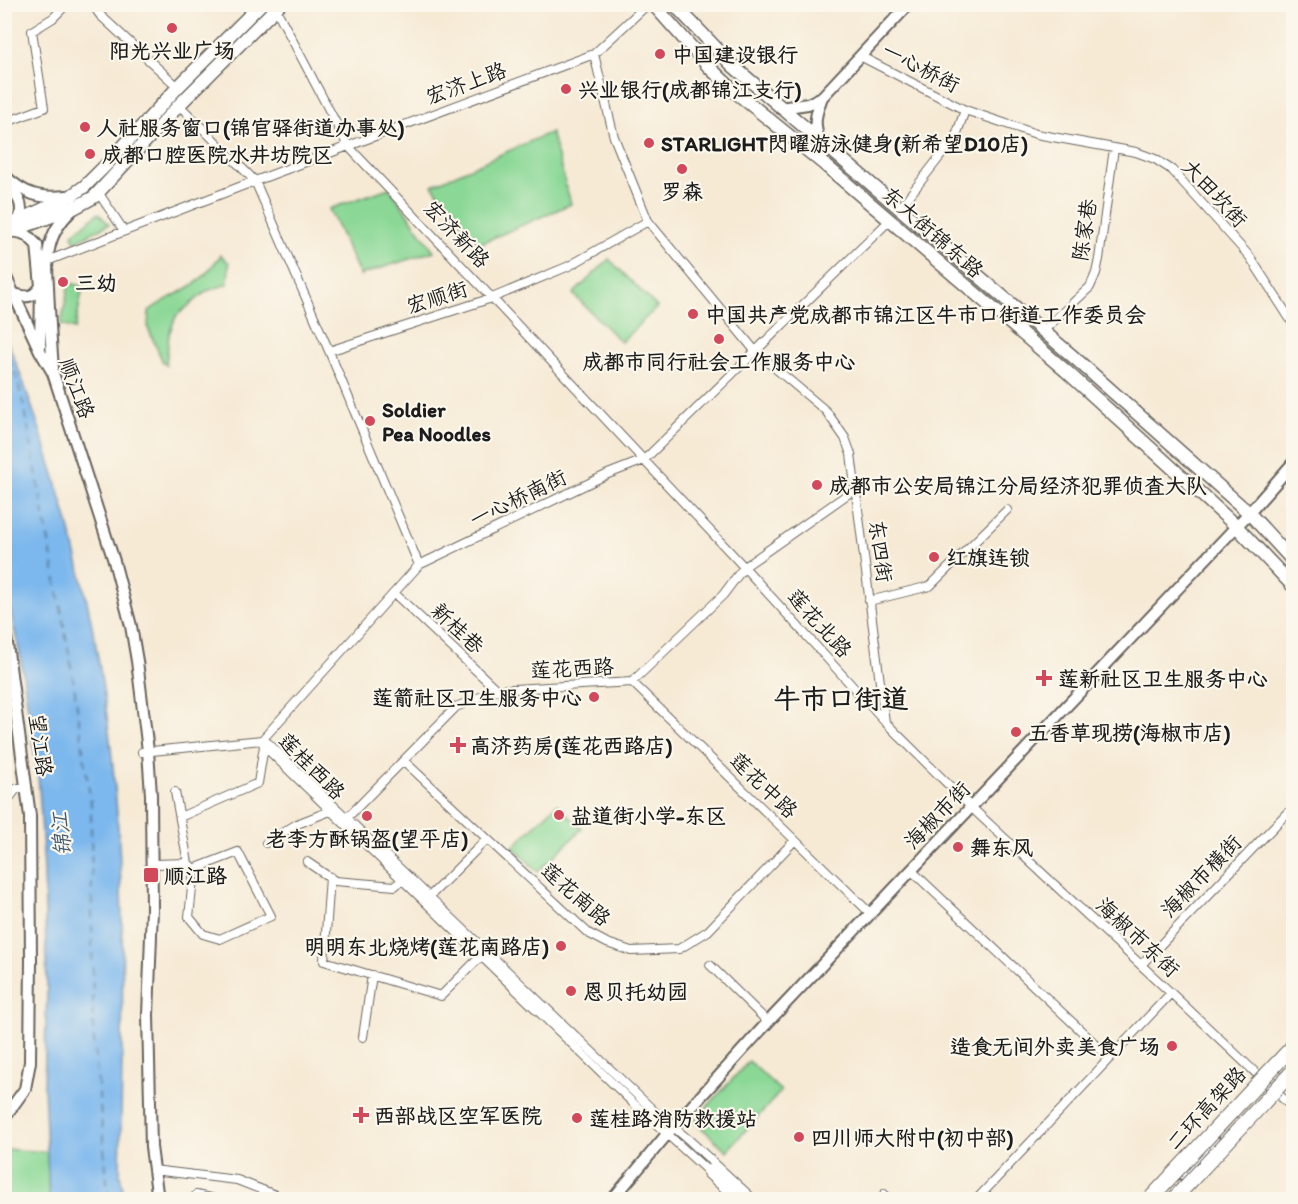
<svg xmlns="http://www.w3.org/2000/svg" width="1298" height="1204" viewBox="0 0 1298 1204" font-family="Itim,'LXGW WenKai TC',sans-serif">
  <rect width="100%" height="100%" fill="#fbf7ec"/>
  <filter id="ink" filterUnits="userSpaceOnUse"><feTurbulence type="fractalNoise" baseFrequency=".0167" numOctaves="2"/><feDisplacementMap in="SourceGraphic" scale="12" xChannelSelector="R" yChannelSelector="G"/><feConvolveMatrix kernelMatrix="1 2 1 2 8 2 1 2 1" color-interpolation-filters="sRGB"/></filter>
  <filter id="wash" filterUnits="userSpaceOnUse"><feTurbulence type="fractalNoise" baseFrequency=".008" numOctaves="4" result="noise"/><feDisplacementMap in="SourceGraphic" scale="24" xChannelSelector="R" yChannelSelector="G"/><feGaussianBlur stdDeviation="1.35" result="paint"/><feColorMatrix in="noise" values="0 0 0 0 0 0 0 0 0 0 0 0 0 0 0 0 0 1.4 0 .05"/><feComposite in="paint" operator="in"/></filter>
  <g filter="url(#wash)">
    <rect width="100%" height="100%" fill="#f6ead5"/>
    <path fill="#8bd896" stroke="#547a59" stroke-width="1.5" d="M 551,132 L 571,204 L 479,244 L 432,185 Z
      M 389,188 L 434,251 L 360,275 L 329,209 Z
      M 98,213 L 109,224 L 75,242 L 72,235 Z
      M 221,255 L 229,263 L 228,284 L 207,291 L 176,316 L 169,334 L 166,365 L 163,362 L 148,328 L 149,311 C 162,300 177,295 191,286 C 204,279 212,266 221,255 Z
      M 609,259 L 657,307 L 621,342 L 573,294 Z
      M 69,283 L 83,286 L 75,329 L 61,325 Z
      M 557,804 L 582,829 L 538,872 L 513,847 Z
      M 749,1061 L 781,1091 L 727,1151 L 694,1121 Z
      M 4,1149 L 47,1152 L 49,1199 L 5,1199 Z"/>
    <path fill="#7bb7ed" stroke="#4c6a84" stroke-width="1.5" d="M 5,334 C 52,453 87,575 105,702 C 128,857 123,1017 120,1174 L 125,1199 L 49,1199 L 44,1086 L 47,991 L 44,871 L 41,817 L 38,775 L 20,655 L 5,587 Z"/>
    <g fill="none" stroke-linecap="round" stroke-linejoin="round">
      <path stroke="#425a70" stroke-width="1.5" stroke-dasharray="8 6" stroke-linecap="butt" d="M 4,346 L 15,373 L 25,410 L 71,664 L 91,804 L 93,1031 L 109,1200"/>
    </g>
  </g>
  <g filter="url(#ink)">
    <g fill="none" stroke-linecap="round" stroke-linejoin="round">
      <g stroke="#68645d" stroke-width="10">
        <path id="street" d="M 92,4 L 100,15 L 178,87
          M 276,9 L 348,146 L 492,298 L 744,567 L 885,722 L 972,808 L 1171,993 L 1294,1109
          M 594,54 L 614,137 L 648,221 L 756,352 L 826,411 L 845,438 L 851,454 L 885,722
          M 860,56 L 965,110 L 998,121 L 1036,134 L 1136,152 L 1155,159 L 1172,170 L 1250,257 L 1292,322 L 1294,329
          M 179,105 L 255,181 L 329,351 L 419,565
          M 4,123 L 44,108 L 32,31 L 53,18 L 67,4
          M 98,192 L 124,231
          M 900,208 L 956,136 L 965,110
          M 47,261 L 255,181 L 594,54 L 648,4
          M 1043,331 L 1090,287 L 1096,273 L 1099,259 L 1114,148
          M 329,351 L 492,298 L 569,266 L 648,221
          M 394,593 L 497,690
          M 869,601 L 930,586 L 1007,510
          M 632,682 L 871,914
          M 262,740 L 268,743 L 654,1111 L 689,1140 L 754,1200
          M 262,740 L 264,746 L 632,1102 L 711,1174
          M 142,752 L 262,740 L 419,565 L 608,474 L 644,460 L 890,220
          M 404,761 L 588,933 L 607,943 L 631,951 L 679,949 L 708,931 L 795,840
          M 175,792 L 188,863
          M 4,805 L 17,788 L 27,788
          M 180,817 L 258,783 L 264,746
          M 345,820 L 456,707 L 497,690 L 632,682 L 723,595 L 744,567 L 855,489
          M 266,843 L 297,824 L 330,811
          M 307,862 L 335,881 L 395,886 L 402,880
          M 153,864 L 188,863 L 194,869 L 238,852 L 271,916 L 220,939 L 203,934 L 189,917 L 194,869
          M 912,871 L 1110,1058
          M 330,877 L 324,961 L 441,996 L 483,954
          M 427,899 L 487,839
          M 710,965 L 768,1022
          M 1141,965 L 1287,813
          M 363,1037 L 372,975
          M 153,1170 L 237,1180 L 288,1200
          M 884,1194 L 890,1200
          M 196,1195 L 219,1200
          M 720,1200 L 727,1191
          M 976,1200 L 1171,993"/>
      </g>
      <g stroke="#68645d" stroke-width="14">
        <path id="secondary" d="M 780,108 L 808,104 L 822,97 L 909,4
          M 819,140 C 813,122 816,114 822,97
          M 4,175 C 25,195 40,199 67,196
          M 5,184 C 17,195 25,203 19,220
          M 12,231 L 22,233 L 28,236 L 37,245 L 41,286 L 40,347
          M 4,273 L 40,351 L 53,373 L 114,561 L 131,626 L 137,661 L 148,751 L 151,795 L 152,909 L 148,1015 L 151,1147 L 158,1200
          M 14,294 C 26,298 34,298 41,286
          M 53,369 C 51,342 49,314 48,286 C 47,274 46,261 49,249 C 52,233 60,221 72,210
          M 4,622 L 30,816 L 31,961 L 30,1062 L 25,1089 L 4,1118
          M 1182,1174 L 1214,1140
          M 612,1200 L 673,1127 L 768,1022 L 1249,513 L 1294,462"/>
      </g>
      <g stroke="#68645d" stroke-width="15">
        <path id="primary" d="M 653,4 L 709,67 L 733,90 L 824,164 L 1066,371 L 1236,526 L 1294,587
          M 674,4 L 733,66 L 1077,360 L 1249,513 L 1294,562
          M 14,223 L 71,196 L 85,186 L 106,165 L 178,87 L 261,4
          M 4,234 L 74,208 L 94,197 L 179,105 L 280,4"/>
      </g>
      <g stroke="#68645d" stroke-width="16">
        <path id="highway" d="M 710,1172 L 742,1200"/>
      </g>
      <use href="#street" stroke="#fff" stroke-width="8"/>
      <use href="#secondary" stroke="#fff" stroke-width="10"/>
      <use href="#primary" stroke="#fff" stroke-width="12"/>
      <use href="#highway" stroke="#fff" stroke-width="14"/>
      <g stroke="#68645d" stroke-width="16" stroke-linecap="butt">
        <path id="highway-bridge" d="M 1149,1200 L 1294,1045
          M 1173,1200 L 1294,1070"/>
      </g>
      <use href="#highway-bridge" stroke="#fff" stroke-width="14"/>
    </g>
  </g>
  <g fill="#d1495b" stroke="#fbf7ec" stroke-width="2">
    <circle cx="172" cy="28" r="6"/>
    <circle cx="660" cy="54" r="6"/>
    <circle cx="566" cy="89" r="6"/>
    <circle cx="85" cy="127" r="6"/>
    <circle cx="649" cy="143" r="6"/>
    <circle cx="90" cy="154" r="6"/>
    <circle cx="682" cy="169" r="6"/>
    <circle cx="63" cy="282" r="6"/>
    <circle cx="693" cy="314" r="6"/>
    <circle cx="719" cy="339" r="6"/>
    <circle cx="370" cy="421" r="6"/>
    <circle cx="817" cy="485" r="6"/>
    <circle cx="934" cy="557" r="6"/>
    <path d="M1041 669h6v6h6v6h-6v6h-6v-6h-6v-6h6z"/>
    <circle cx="594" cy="697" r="6"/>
    <circle cx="1016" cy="732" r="6"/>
    <path d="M455 736h6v6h6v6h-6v6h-6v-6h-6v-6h6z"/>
    <circle cx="559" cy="815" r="6"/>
    <circle cx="367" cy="816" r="6"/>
    <circle cx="958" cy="847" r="6"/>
    <rect x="143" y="867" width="16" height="16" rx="3"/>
    <circle cx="561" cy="946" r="6"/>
    <circle cx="571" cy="991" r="6"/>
    <circle cx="1172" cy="1046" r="6"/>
    <path d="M358 1106h6v6h6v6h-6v6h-6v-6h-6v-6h6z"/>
    <circle cx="577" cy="1118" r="6"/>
    <circle cx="799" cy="1137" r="6"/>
  </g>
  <g text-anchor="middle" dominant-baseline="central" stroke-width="4.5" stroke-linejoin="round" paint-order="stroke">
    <g font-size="21" font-weight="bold" fill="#1c1c1c" stroke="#fbf7ec" text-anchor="start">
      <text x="172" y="50" text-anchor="middle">阳光兴业广场</text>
      <text x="672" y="54">中国建设银行</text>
      <text x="578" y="89">兴业银行(成都锦江支行)</text>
      <text x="97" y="127">人社服务窗口(锦官驿街道办事处)</text>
      <text x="661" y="143">STARLIGHT閃曜游泳健身(新希望D10店)</text>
      <text x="102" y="154">成都口腔医院水井坊院区</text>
      <text x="682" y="191" text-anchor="middle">罗森</text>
      <text x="75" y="282">三幼</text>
      <text x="705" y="314">中国共产党成都市锦江区牛市口街道工作委员会</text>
      <text x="719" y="361" text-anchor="middle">成都市同行社会工作服务中心</text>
      <text x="382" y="409">Soldier<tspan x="382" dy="24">Pea Noodles</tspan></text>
      <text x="829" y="485">成都市公安局锦江分局经济犯罪侦查大队</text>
      <text x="946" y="557">红旗连锁</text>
      <text x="1058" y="678">莲新社区卫生服务中心</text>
      <text x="582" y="697" text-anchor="end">莲箭社区卫生服务中心</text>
      <text x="1028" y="732">五香草现捞(海椒市店)</text>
      <text x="470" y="745">高济药房(莲花西路店)</text>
      <text x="571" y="815">盐道街小学-东区</text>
      <text x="367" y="838" text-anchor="middle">老李方酥锅盔(望平店)</text>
      <text x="970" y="847">舞东风</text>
      <text x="164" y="875">顺江路</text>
      <text x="549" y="946" text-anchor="end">明明东北烧烤(莲花南路店)</text>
      <text x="583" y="991">恩贝托幼园</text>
      <text x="1160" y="1046" text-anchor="end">造食无间外卖美食广场</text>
      <text x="374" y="1115">西部战区空军医院</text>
      <text x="589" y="1118">莲桂路消防救援站</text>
      <text x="811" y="1137">四川师大附中(初中部)</text>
    </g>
    <g font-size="21" fill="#1c1c1c" stroke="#fbf7ec">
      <text transform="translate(921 67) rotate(27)">一心桥街</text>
      <text transform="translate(466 83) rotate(-20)">宏济上路</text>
      <text transform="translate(1215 193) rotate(47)">大田坎街</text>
      <text transform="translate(1084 230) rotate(-81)">陈家巷</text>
      <text transform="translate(933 232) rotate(41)">东大街锦东路</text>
      <text transform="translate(457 234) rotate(46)">宏济新路</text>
      <text transform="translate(437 297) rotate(-18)">宏顺街</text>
      <text transform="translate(77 388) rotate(69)">顺江路</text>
      <text transform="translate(518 498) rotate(-26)">一心桥南街</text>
      <text transform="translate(881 551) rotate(82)">东四街</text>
      <text transform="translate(820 623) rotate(48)">莲花北路</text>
      <text transform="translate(458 628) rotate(43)">新桂巷</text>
      <text transform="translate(572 668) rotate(-3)">莲花西路</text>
      <text transform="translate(41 745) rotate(82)">望江路</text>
      <text transform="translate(312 766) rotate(45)">莲桂西路</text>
      <text transform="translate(764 785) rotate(44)">莲花中路</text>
      <text transform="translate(937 815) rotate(-46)">海椒市街</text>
      <text transform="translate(1201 876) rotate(-46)">海椒市横街</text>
      <text transform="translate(576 894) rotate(41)">莲花南路</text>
      <text transform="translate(1138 937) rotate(43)">海椒市东街</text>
      <text transform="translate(1206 1108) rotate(-47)">二环高架路</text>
    </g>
    <g font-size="22" font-style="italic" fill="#425a70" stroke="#fbf7ec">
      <text transform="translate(61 834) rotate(-95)">锦江</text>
    </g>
    <g font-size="27" font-weight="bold" fill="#1c1c1c" stroke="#fbf7ec">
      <text x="841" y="698">牛市口街道</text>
    </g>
  </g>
  <rect width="1298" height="1204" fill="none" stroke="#fbf7ec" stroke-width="24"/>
</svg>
